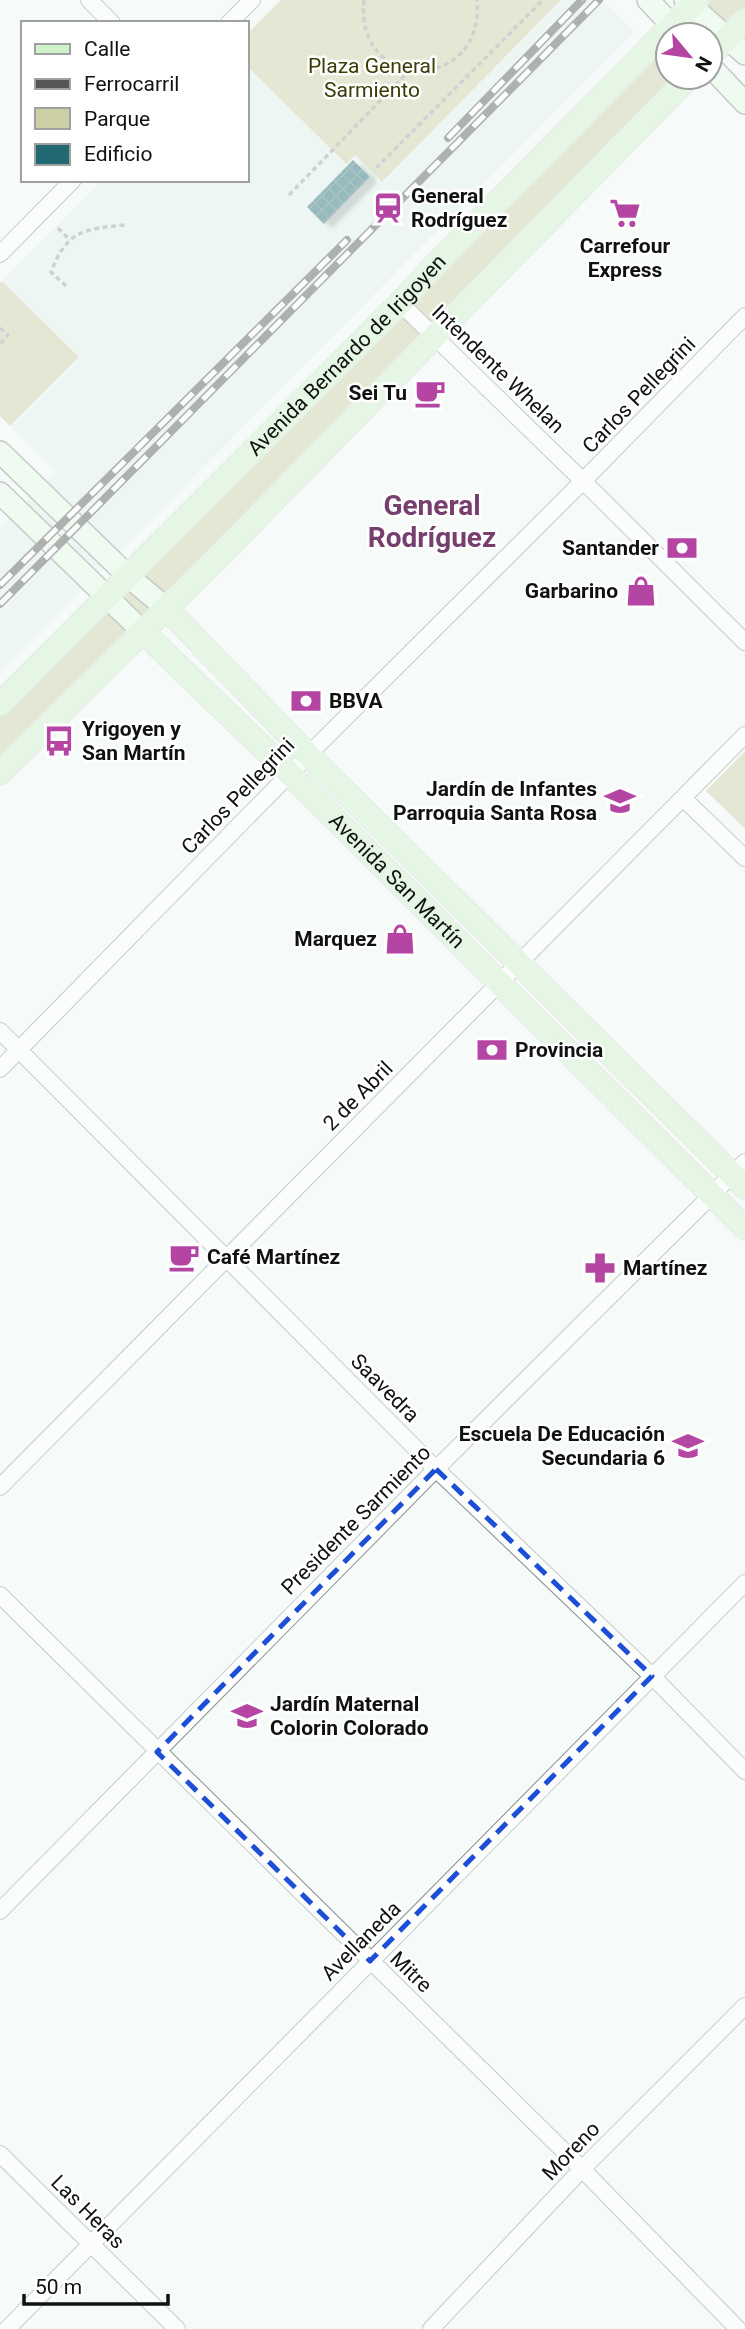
<svg xmlns="http://www.w3.org/2000/svg" width="745" height="2329" viewBox="0 0 745 2329" font-family="Roboto,sans-serif">
  <defs>
    <pattern id="building-cross-hatch" width="8" height="8" patternUnits="userSpaceOnUse" patternTransform="scale(1.75)"><rect width="8" height="8" fill="#226a73"/><path d="M0 0l8 8M0 8l8-8" fill="none" stroke="#477e84"/></pattern>
    <filter id="shadow"><feDropShadow dx="8" dy="4.5" stdDeviation="2" flood-color="#0004"/></filter>
  </defs>
  <rect width="100%" height="100%" fill="#f5fbf9"/>
  <path fill="#e2f0ec" d="M 561,0 L 602,0 L 634,32 L 0,673 L 0,528 L 55,472 L 10,426 L 79,357 L 2,281 L 102,180 L 247,180 L 247,66 L 345,164 L 355,155 L 382,181 Z"/>
  <path fill="#cdcfa5" d="M 281,0 L 561,0 L 382,182 L 355,155 L 346,164 L 247,66 L 247,34 Z
    M 697,0 L 745,0 L 745,20 L 710,56 L 710,35 L 668,35 L 668,77 L 689,77 L 0,773 L 0,704 Z
    M 2,281 L 79,357 L 10,426 L 0,416 L 0,283 Z
    M 745,751 L 745,829 L 706,791 Z"/>
  <path fill="url(#building-cross-hatch)" filter="url(#shadow)" d="M 353,160 L 370,177 L 324,224 L 307,207 Z"/>
  <g fill="none" stroke-linecap="round" stroke-linejoin="round">
    <g stroke="#8a908e" stroke-width="18">
      <path id="street" d="M 89,0 L 112,23
        M 229,23 L 252,0
        M 0,254 L 73,180
        M 400,303 L 583,481 L 745,642
        M 684,799 L 745,858
        M 0,1031 L 436,1469 L 652,1676 L 745,1771
        M 0,1069 L 308,755 L 583,481 L 745,316
        M 0,1487 L 745,735
        M 0,1595 L 582,2169 L 738,2329
        M 0,1911 L 436,1469 L 745,1162
        M 0,2154 L 177,2329
        M 7,2329 L 745,1583
        M 431,2329 L 582,2169 L 745,2006"/>
    </g>
    <g stroke="#8a908e" stroke-width="24">
      <path id="secondary" d="M 648,0 L 681,35
        M 685,0 L 745,54
        M 710,66 L 745,103
        M 0,452 L 129,577 L 166,608
        M 0,493 L 142,631"/>
    </g>
    <g stroke="#d4d4d4" stroke-width="25">
      <g id="primary">
        <path d="M 710,56 L 745,20"/>
        <path d="M 166,608 L 308,755 L 745,1187"/>
        <path id="s1" d="M 142,631 L 289,773 L 745,1228"/>
        <path id="s2" d="M 0,704 L 400,303 L 440,260 L 697,0"/>
        <path d="M 0,773 L 221,554 L 689,77"/>
      </g>
    </g>
    <path stroke="#9ea2a1" stroke-width="3.5" stroke-dasharray="5 3.5" stroke-linecap="butt" d="M 364,0 C 354,94 485,94 477,0
      M 376,168 L 543,0
      M 289,195 L 409,71
      M 58,228 L 69,239
      M 66,286 L 51,272 C 67,230 84,229 125,225
      M 0,328 L 8,335 L 0,344"/>
    <use href="#street" stroke="#fff" stroke-width="16"/>
    <use href="#secondary" stroke="#e7f8e5" stroke-width="21"/>
    <use href="#primary" stroke="#d0f2cb" stroke-width="23"/>
    <g stroke="#545755" stroke-width="8">
      <path id="rail" d="M 448,138 L 582,0
        M 0,585 L 347,240
        M 0,604 L 599,0"/>
    </g>
    <use href="#rail" stroke="#fff" stroke-width="5" stroke-dasharray="16" stroke-linecap="butt"/>
  </g>
  <path d="M0 0H745V2329H0ZM 436,1469 L 652,1676 L 370,1961 L 157,1752 Z" fill="#f5fbf9" fill-opacity=".55" fill-rule="evenodd"/>
  <path fill="none" stroke="#1d4ed8" stroke-width="5" stroke-dasharray="14 9" stroke-linejoin="round" d="M 436,1469 L 652,1676 L 370,1961 L 157,1752 Z"/>
  <defs>
    <g id="station-bare" transform="scale(2.415)"><path d="M-3-6H3Q5-6 5-4V2Q5 4 3 4L4.5 6H3L1.5 4h-3L-3 6H-4.5L-3 4Q-5 4-5 2V-4Q-5-6-3-6ZM-3.5-4v3h7v-3ZM-3.5 1v1.5H-2V1ZM2 1v1.5H3.5V1Z" fill="#b445a3" stroke="#fff" stroke-width="2.5" paint-order="stroke"/></g>
    <g id="supermarket-bare" transform="scale(2.415)"><path d="M-6-5.5h2.5l.6 2H6L4.5 2H-2.5L-4.4-4H-6ZM-1.5 3.2a1.3 1.3 0 1 0 .1 0ZM3 3.2a1.3 1.3 0 1 0 .1 0Z" fill="#b445a3" stroke="#fff" stroke-width="2.5" paint-order="stroke"/></g>
    <g id="cafe-bare" transform="scale(2.415)"><path d="M-5.5-4.5H6V0H3Q3 3.5 0 3.5H-2.5Q-5.5 3.5-5.5 0ZM3-3.2v2h1.7v-2ZM-6 4.5H4V6H-6Z" fill="#b445a3" stroke="#fff" stroke-width="2.5" paint-order="stroke"/></g>
    <g id="bank-bare" transform="scale(2.415)"><path d="M-6-4H6V4H-6ZM0-2.3a2.3 2.3 0 1 0 0 4.6a2.3 2.3 0 1 0 0-4.6Z" fill="#b445a3" stroke="#fff" stroke-width="2.5" paint-order="stroke"/></g>
    <g id="shop-bare" transform="scale(2.415)"><path d="M-5-2.5h2.3a2.7 3.5 0 0 1 5.4 0H5L5.5 6h-11ZM-1.5-2.5h3a1.5 2.3 0 0 0-3 0Z" fill="#b445a3" stroke="#fff" stroke-width="2.5" paint-order="stroke"/></g>
    <g id="bus-bare" transform="scale(2.415)"><path d="M-5-6H5V4H4V6H2V4H-2V6H-4V4H-5ZM-3.5-4V0h7V-4ZM-3.5 1.2v1.5H-2V1.2ZM2 1.2v1.5H3.5V1.2Z" fill="#b445a3" stroke="#fff" stroke-width="2.5" paint-order="stroke"/></g>
    <g id="school-bare" transform="scale(2.415)"><path d="M0-5L7-2L0 1L-7-2ZM-4 1L0 2.5L4 1V4Q0 6-4 4Z" fill="#b445a3" stroke="#fff" stroke-width="2.5" paint-order="stroke"/></g>
    <g id="pharmacy-bare" transform="scale(2.415)"><path d="M-2-6h4v4h4v4h-4v4h-4v-4h-4v-4h4Z" fill="#b445a3" stroke="#fff" stroke-width="2.5" paint-order="stroke"/></g>
  </defs>
  <g fill-rule="evenodd">
    <use href="#station-bare" x="388" y="208"/>
    <use href="#supermarket-bare" x="625" y="213"/>
    <use href="#cafe-bare" x="430" y="393"/>
    <use href="#bank-bare" x="682" y="548"/>
    <use href="#shop-bare" x="641" y="591"/>
    <use href="#bank-bare" x="306" y="701"/>
    <use href="#bus-bare" x="59" y="741"/>
    <use href="#school-bare" x="620" y="801"/>
    <use href="#shop-bare" x="400" y="939"/>
    <use href="#bank-bare" x="492" y="1050"/>
    <use href="#cafe-bare" x="184" y="1257"/>
    <use href="#pharmacy-bare" x="600" y="1268"/>
    <use href="#school-bare" x="688" y="1446"/>
    <use href="#school-bare" x="247" y="1716"/>
  </g>
  <g text-anchor="middle" dominant-baseline="central" stroke-width="5" stroke-linejoin="round" paint-order="stroke">
    <g font-size="21" fill="#3c3c06" stroke="#fff">
      <text x="372" y="66">Plaza General<tspan x="372" dy="24">Sarmiento</tspan></text>
    </g>
    <g font-size="21" font-weight="bold" fill="#101211" stroke="#fff" text-anchor="start">
      <text x="411" y="196">General<tspan x="411" dy="24">Rodríguez</tspan></text>
      <text x="625" y="246" text-anchor="middle">Carrefour<tspan x="625" dy="24">Express</tspan></text>
      <text x="407" y="393" text-anchor="end">Sei Tu</text>
      <text x="659" y="548" text-anchor="end">Santander</text>
      <text x="618" y="591" text-anchor="end">Garbarino</text>
      <text x="329" y="701">BBVA</text>
      <text x="82" y="729">Yrigoyen y<tspan x="82" dy="24">San Martín</tspan></text>
      <text x="597" y="789" text-anchor="end">Jardín de Infantes<tspan x="597" dy="24">Parroquia Santa Rosa</tspan></text>
      <text x="377" y="939" text-anchor="end">Marquez</text>
      <text x="515" y="1050">Provincia</text>
      <text x="207" y="1257">Café Martínez</text>
      <text x="623" y="1268">Martínez</text>
      <text x="665" y="1434" text-anchor="end">Escuela De Educación<tspan x="665" dy="24">Secundaria 6</tspan></text>
      <text x="270" y="1704">Jardín Maternal<tspan x="270" dy="24">Colorin Colorado</tspan></text>
    </g>
    <g font-size="21" fill="#101211" stroke="#fff">
      <text stroke="none"><textPath href="#s2" startOffset="492">Avenida Bernardo de Irigoyen</textPath></text>
      <text transform="translate(498 369) rotate(44)">Intendente Whelan</text>
      <text transform="translate(639 395) rotate(-46)">Carlos Pellegrini</text>
      <text transform="translate(238 796) rotate(-46)">Carlos Pellegrini</text>
      <text stroke="none"><textPath href="#s1" startOffset="357">Avenida San Martín</textPath></text>
      <text transform="translate(358 1096) rotate(-45)">2 de Abril</text>
      <text transform="translate(385 1388) rotate(45)">Saavedra</text>
      <text transform="translate(356 1520) rotate(-45)">Presidente Sarmiento</text>
      <text transform="translate(361 1941) rotate(-45)">Avellaneda</text>
      <text transform="translate(411 1972) rotate(44)">Mitre</text>
      <text transform="translate(571 2151) rotate(-46)">Moreno</text>
      <text transform="translate(88 2212) rotate(45)">Las Heras</text>
    </g>
    <g font-size="28" font-weight="bold" fill="#773f6d" stroke="#fff">
      <text x="432" y="505">General<tspan x="432" dy="32">Rodríguez</tspan></text>
    </g>
  </g>
  <rect x="21" y="21" width="228" height="161" fill="#ffffff" stroke="#9fa0a0" stroke-width="2"/>
  <rect x="35" y="44" width="35" height="10" fill="#d0f2cb" stroke="#9fa0a0" stroke-width="2"/>
  <text x="84" y="56" font-size="21" fill="#101211">Calle</text>
  <rect x="35" y="79" width="35" height="10" fill="#545755" stroke="#9fa0a0" stroke-width="2"/>
  <text x="84" y="91" font-size="21" fill="#101211">Ferrocarril</text>
  <rect x="35" y="108" width="35" height="21" fill="#cdcfa5" stroke="#9fa0a0" stroke-width="2"/>
  <text x="84" y="126" font-size="21" fill="#101211">Parque</text>
  <rect x="35" y="144" width="35" height="21" fill="#226a73" stroke="#9fa0a0" stroke-width="2"/>
  <text x="84" y="161" font-size="21" fill="#101211">Edificio</text>
  <g transform="translate(689 56) rotate(119)"><circle r="33" fill="#ffffff" stroke="#9fa0a0" stroke-width="2"/>
  <path d="M0-5L12 26L0 18L-12 26Z" fill="#b445a3"/>
  <text y="-10" font-size="19" font-weight="bold" text-anchor="middle" fill="#101211">N</text>
  </g>
  <path d="M24 2294v10h144v-10" fill="none" stroke="#101211" stroke-width="3.5"/>
  <text x="35" y="2294" font-size="21" fill="#101211" stroke="#ffffff" stroke-width="5" paint-order="stroke">50 m</text>
</svg>
